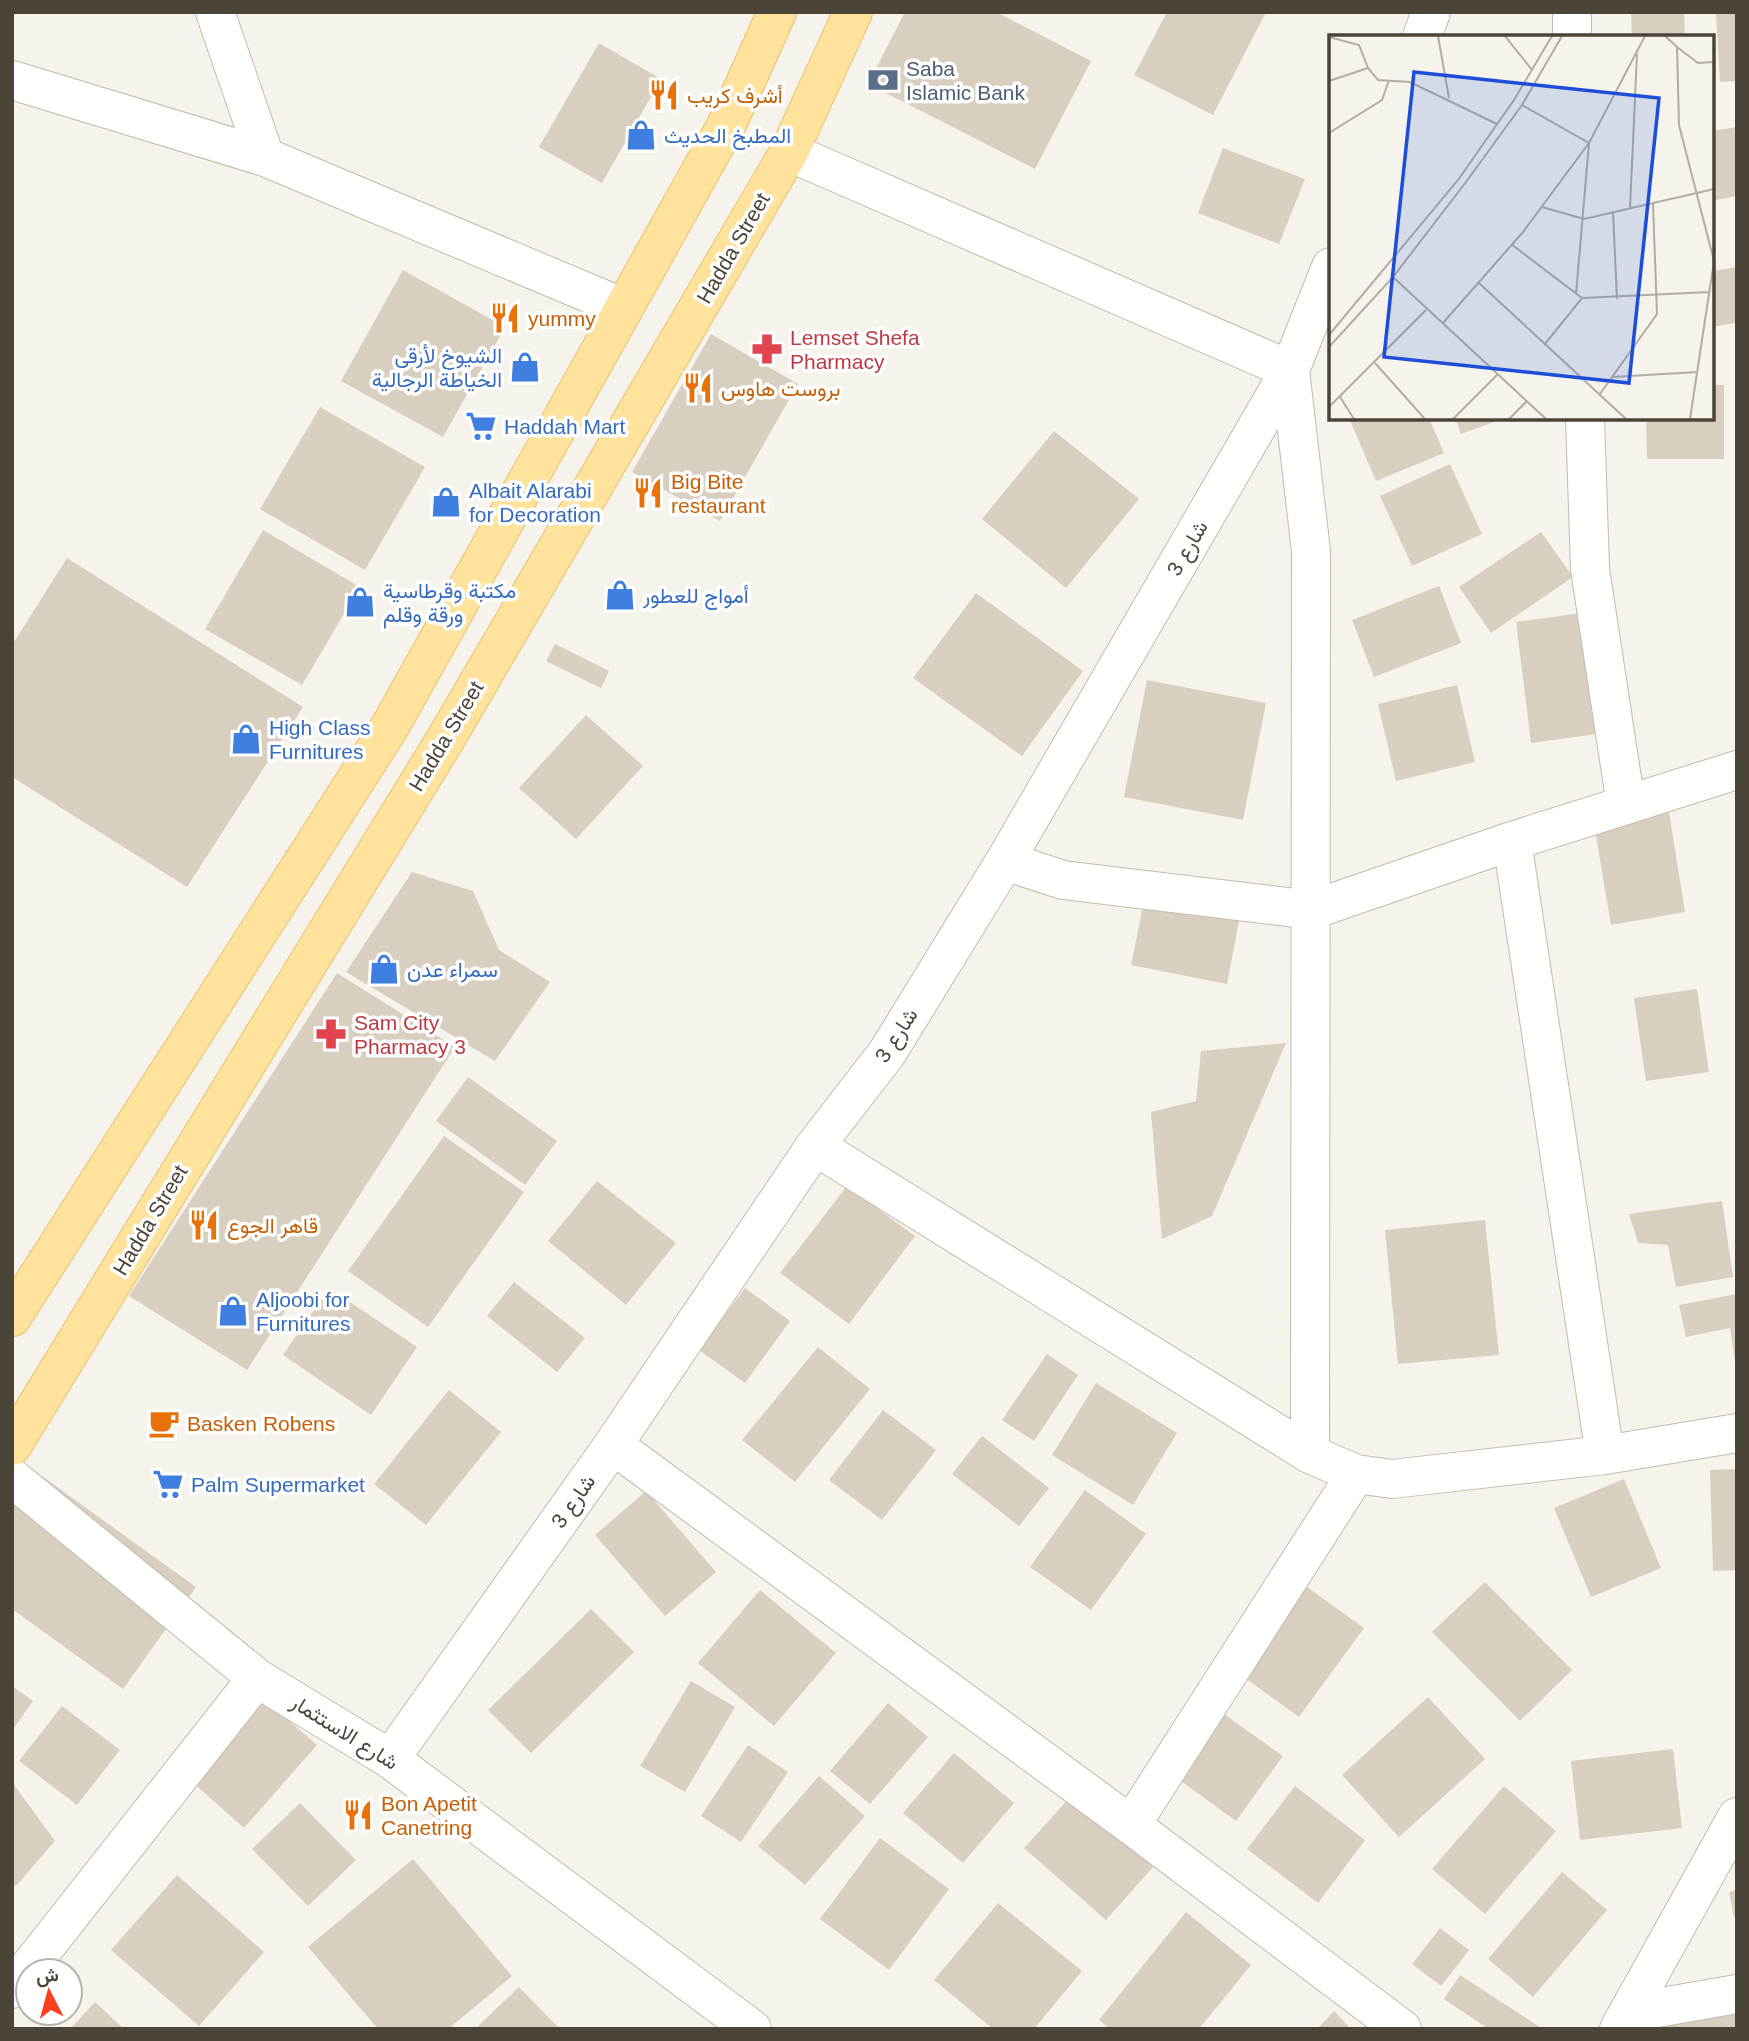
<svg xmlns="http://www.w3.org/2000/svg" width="1749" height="2041" viewBox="0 0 1749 2041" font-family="Helvetica,Vazirmatn,sans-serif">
  <rect width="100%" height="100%" fill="#f6f3ec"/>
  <path fill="#d8cfc1" d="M 905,12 L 996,12 L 1091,61 L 1035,169 L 868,84 Z
    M 1167,12 L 1266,12 L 1213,115 L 1134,75 Z
    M 1631,12 L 1684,12 L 1685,37 L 1632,37 Z
    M 1716,12 L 1737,12 L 1737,81 L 1720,82 Z
    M 599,43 L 661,79 L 602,183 L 539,147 Z
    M 1737,127 L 1737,196 L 1712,201 L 1712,131 Z
    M 1223,148 L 1305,179 L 1279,244 L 1198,213 Z
    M 1737,267 L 1737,323 L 1716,326 L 1712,306 L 1712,271 Z
    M 403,270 L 505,327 L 443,437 L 341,381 Z
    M 711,334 L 798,384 L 720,521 L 632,472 Z
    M 1712,385 L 1724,385 L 1724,459 L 1647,459 L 1646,418 L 1712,418 Z
    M 320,407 L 425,467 L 365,570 L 260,509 Z
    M 1349,418 L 1429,418 L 1444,453 L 1376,481 Z
    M 1455,418 L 1501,418 L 1502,419 L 1461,434 Z
    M 1054,431 L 1139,499 L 1066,588 L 982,519 Z
    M 1450,464 L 1482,534 L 1412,566 L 1380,496 Z
    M 263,530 L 360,587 L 302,685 L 205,629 Z
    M 1541,532 L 1573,577 L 1491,633 L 1459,587 Z
    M 67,558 L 303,707 L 187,887 L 12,777 L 12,645 Z
    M 1439,586 L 1461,643 L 1374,677 L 1352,620 Z
    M 976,593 L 1083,671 L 1022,756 L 913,678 Z
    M 1581,613 L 1597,734 L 1531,743 L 1516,622 Z
    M 555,644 L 609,671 L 601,688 L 546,661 Z
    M 1147,680 L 1266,703 L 1243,820 L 1124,797 Z
    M 1457,685 L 1475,762 L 1396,781 L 1378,704 Z
    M 586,715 L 643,766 L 576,839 L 519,788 Z
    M 1669,812 L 1685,912 L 1611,925 L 1594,824 Z
    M 412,872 L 473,891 L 499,950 L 550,982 L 495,1061 L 346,972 Z
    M 1147,886 L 1242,905 L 1227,984 L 1131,965 Z
    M 337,973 L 455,1047 L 247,1370 L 129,1296 Z
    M 1697,989 L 1709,1072 L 1646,1081 L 1634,998 Z
    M 1286,1043 L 1212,1216 L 1162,1239 L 1151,1112 L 1196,1101 L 1201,1051 Z
    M 468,1077 L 557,1141 L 525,1185 L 436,1121 Z
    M 444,1136 L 524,1192 L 428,1327 L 348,1271 Z
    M 597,1181 L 676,1243 L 626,1305 L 548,1241 Z
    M 847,1186 L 915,1236 L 849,1324 L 780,1273 Z
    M 1722,1201 L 1733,1277 L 1676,1287 L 1668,1245 L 1638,1243 L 1629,1214 Z
    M 1485,1220 L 1499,1355 L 1398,1364 L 1385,1230 Z
    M 514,1282 L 585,1338 L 557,1372 L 487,1316 Z
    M 329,1288 L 417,1347 L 371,1415 L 283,1355 Z
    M 745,1288 L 790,1321 L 745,1383 L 699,1350 Z
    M 1737,1294 L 1737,1361 L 1735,1361 L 1730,1328 L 1686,1337 L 1679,1305 Z
    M 818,1347 L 870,1389 L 795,1482 L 742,1440 Z
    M 1047,1354 L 1078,1375 L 1034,1441 L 1002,1420 Z
    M 1096,1383 L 1177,1433 L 1133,1505 L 1052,1455 Z
    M 449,1390 L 501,1432 L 426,1525 L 374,1484 Z
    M 883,1410 L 936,1450 L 882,1520 L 829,1480 Z
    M 982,1436 L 1049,1488 L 1019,1526 L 952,1474 Z
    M 14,1456 L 196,1587 L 123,1689 L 12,1609 Z
    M 1737,1469 L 1737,1570 L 1713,1571 L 1710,1470 Z
    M 1624,1479 L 1661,1568 L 1591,1597 L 1554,1508 Z
    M 1085,1490 L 1146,1534 L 1091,1610 L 1030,1567 Z
    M 646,1491 L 716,1572 L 665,1616 L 595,1535 Z
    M 1485,1582 L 1572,1670 L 1520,1721 L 1432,1632 Z
    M 1303,1584 L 1364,1628 L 1299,1717 L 1238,1673 Z
    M 760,1590 L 836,1653 L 774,1726 L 698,1663 Z
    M 591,1609 L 634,1652 L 531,1753 L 488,1710 Z
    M 691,1681 L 735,1707 L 685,1792 L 640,1766 Z
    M 12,1686 L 33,1701 L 12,1731 Z
    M 262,1697 L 317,1745 L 244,1828 L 190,1780 Z
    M 1428,1697 L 1485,1759 L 1399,1837 L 1342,1775 Z
    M 888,1703 L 928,1737 L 870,1804 L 830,1771 Z
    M 62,1706 L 120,1750 L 77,1805 L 19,1761 Z
    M 1224,1714 L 1283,1756 L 1236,1821 L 1178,1779 Z
    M 748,1745 L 788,1772 L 741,1842 L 701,1816 Z
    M 1673,1749 L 1682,1828 L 1580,1840 L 1571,1761 Z
    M 954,1753 L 1014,1803 L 963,1863 L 903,1813 Z
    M 819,1776 L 865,1816 L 805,1885 L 758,1846 Z
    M 12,1782 L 55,1841 L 16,1886 L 12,1884 Z
    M 1295,1786 L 1365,1840 L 1318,1903 L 1247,1849 Z
    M 1504,1786 L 1556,1831 L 1485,1914 L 1432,1869 Z
    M 1072,1795 L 1153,1867 L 1106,1920 L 1024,1848 Z
    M 300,1803 L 356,1860 L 308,1906 L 252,1849 Z
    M 880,1838 L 949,1889 L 889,1970 L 820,1919 Z
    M 413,1859 L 512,1976 L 448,2029 L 378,2029 L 308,1947 Z
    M 1562,1872 L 1607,1910 L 1533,1997 L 1488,1959 Z
    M 177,1875 L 264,1952 L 199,2026 L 111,1950 Z
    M 1737,1890 L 1737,1917 L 1734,1917 L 1729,1892 Z
    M 998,1903 L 1082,1971 L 1034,2029 L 993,2029 L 934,1980 Z
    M 1186,1912 L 1251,1965 L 1199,2029 L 1110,2029 L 1099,2020 Z
    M 1440,1928 L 1469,1950 L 1441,1986 L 1412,1964 Z
    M 1460,1975 L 1543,2029 L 1489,2029 L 1444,1999 Z
    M 519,1987 L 560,2029 L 475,2029 Z
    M 95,2002 L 124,2029 L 70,2029 Z
    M 1737,2009 L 1737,2029 L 1644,2029 Z
    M 1334,2011 L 1351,2029 L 1317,2029 Z"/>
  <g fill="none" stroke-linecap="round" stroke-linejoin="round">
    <g stroke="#c2bbae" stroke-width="40">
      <path id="minor" d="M 215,12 L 265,157
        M 1572,12 L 1572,37
        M 1422,37 L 1431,12
        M 12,80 L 265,157 L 624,308
        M 789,152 L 1290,370 L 1311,551 L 1310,1454
        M 1585,418 L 1590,569 L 1626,805
        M 1512,841 L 1605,1455
        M 1005,861 L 1063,880 L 1312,910 L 1512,841 L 1737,770
        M 815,1146 L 1310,1454 L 1356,1474 L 1392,1479 L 1605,1455 L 1737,1433
        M 613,1445 L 1131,1825 L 1402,2029
        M 12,1478 L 257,1678 L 390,1759 L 752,2029
        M 390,1759 L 613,1445 L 815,1146 L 887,1053 L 1005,861 L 1290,370 L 1331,267
        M 1131,1825 L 1356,1474
        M 12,1989 L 257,1678
        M 1628,2013 L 1737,1994
        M 1619,2029 L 1737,1817"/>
    </g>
    <g stroke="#e6c16a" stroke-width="40">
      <path id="major" d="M 12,1317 L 389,728 L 727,124 L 777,12
        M 12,1446 L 445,740 L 789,152 L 853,12"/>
    </g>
    <use href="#minor" stroke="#fff" stroke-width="38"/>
    <use href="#major" stroke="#ffe39c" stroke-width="38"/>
  </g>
  <defs>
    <g id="bank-bare" transform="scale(2.415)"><path d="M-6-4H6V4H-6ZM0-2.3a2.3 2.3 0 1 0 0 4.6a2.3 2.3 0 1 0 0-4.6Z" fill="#5c6f8a" stroke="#fff" stroke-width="2.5" paint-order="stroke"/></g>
    <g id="restaurant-bare" transform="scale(2.415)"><path d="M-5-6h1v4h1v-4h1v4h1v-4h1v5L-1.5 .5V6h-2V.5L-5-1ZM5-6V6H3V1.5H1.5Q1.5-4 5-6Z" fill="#e8710a" stroke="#fff" stroke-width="2.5" paint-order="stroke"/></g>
    <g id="shop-bare" transform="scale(2.415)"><path d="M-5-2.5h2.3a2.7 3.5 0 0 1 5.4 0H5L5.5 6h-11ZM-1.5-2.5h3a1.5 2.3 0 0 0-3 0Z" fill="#3f7fe0" stroke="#fff" stroke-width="2.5" paint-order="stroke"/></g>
    <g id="pharmacy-bare" transform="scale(2.415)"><path d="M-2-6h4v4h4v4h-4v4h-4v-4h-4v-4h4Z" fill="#e0444e" stroke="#fff" stroke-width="2.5" paint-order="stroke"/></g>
    <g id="supermarket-bare" transform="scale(2.415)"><path d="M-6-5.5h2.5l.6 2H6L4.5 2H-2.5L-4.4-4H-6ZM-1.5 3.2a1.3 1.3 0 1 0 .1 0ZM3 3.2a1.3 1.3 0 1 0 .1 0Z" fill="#3f7fe0" stroke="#fff" stroke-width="2.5" paint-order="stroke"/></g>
    <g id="cafe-bare" transform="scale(2.415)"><path d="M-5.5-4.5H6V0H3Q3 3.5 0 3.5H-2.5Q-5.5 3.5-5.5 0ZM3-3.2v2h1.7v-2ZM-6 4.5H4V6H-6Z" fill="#e8710a" stroke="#fff" stroke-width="2.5" paint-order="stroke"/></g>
  </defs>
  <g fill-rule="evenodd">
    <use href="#bank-bare" x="883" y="80"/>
    <use href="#restaurant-bare" x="664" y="95"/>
    <use href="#shop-bare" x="641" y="135"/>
    <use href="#restaurant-bare" x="505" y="318"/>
    <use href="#pharmacy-bare" x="767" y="349"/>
    <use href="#shop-bare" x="525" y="367"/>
    <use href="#restaurant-bare" x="698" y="388"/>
    <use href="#supermarket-bare" x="481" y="426"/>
    <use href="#restaurant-bare" x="648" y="493"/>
    <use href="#shop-bare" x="446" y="502"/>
    <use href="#shop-bare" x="620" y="595"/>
    <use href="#shop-bare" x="360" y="602"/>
    <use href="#shop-bare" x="246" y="739"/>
    <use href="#shop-bare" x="384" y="969"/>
    <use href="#pharmacy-bare" x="331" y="1034"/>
    <use href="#restaurant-bare" x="204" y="1225"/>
    <use href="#shop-bare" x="233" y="1311"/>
    <use href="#cafe-bare" x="164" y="1423"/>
    <use href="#supermarket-bare" x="168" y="1484"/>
    <use href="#restaurant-bare" x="358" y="1815"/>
  </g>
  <g text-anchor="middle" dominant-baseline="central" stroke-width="7" stroke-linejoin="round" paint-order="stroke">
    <g font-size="21" fill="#4e5e75" stroke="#fff" text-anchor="start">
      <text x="906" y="68">Saba<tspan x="906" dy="24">Islamic Bank</tspan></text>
    </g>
    <g font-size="21" fill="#c56008" stroke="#fff" text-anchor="start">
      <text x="687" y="95">أشرف كريب</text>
      <text x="528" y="318">yummy</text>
      <text x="721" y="388">بروست هاوس</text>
      <text x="671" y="481">Big Bite<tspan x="671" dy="24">restaurant</tspan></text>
      <text x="227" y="1225">قاهر الجوع</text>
      <text x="187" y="1423">Basken Robens</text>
      <text x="381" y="1803">Bon Apetit<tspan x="381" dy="24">Canetring</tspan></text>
    </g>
    <g font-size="21" fill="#366cbe" stroke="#fff" text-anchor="start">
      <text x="664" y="135">المطبخ الحديث</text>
      <text x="502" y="355" text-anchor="end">الشيوخ لأرقى<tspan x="502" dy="24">الخياطة الرجالية</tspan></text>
      <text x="504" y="426">Haddah Mart</text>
      <text x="469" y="490">Albait Alarabi<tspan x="469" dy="24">for Decoration</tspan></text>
      <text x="383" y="590">مكتبة وقرطاسية<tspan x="383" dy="24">ورقة وقلم</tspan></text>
      <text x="643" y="595">أمواج للعطور</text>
      <text x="269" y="727">High Class<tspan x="269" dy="24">Furnitures</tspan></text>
      <text x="407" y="969">سمراء عدن</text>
      <text x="256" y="1299">Aljoobi for<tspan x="256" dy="24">Furnitures</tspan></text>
      <text x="191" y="1484">Palm Supermarket</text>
    </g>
    <g font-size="21" fill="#4b4439" stroke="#fff">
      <text transform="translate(733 248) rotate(-60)">Hadda Street</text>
      <text transform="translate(1187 548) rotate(-60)">شارع 3</text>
      <text transform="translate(446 736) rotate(-59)">Hadda Street</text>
      <text transform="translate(896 1035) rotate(-57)">شارع 3</text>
      <text transform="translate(150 1220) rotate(-59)">Hadda Street</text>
      <text transform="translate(573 1501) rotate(-55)">شارع 3</text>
      <text transform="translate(345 1732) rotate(32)">شارع الاستثمار</text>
    </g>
    <g font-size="21" fill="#be3a42" stroke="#fff" text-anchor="start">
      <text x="790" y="337">Lemset Shefa<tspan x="790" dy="24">Pharmacy</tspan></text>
      <text x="354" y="1022">Sam City<tspan x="354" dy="24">Pharmacy 3</tspan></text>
    </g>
  </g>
  <g transform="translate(1329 35)">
    <rect width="385" height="385" fill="#f6f3ec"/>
    <path fill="none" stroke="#b2ada4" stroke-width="2" d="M 109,1 L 120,63M 176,1 L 203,35M 336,1 L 348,12 L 350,90 L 385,226 L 361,384M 0,2 L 30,10 L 39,33 L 49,45 L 81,47 L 168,89M 348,12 L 369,28 L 385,27M 0,46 L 39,33M 193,70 L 260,108 L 247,259M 0,98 L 53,65 L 60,45M 213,172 L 255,184 L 385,154M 301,173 L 308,19M 284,177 L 288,264M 182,209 L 253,263 L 381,257M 64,242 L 217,384M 150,248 L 297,384M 114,288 L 194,197 L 260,108 L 316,1M 0,300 L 129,145 L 185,65 L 223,1M 216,309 L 253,263M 0,312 L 64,242 L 137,147 L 193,70 L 233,1M 46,328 L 96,384M 283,342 L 369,337M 271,359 L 328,279 L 324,169M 11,362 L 25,384M 0,372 L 97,275M 124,384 L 169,339M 180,384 L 198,366"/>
    <path fill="#1d4ed8" fill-opacity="0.15" stroke="#1d4ed8" stroke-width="3.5" d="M 85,37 L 330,63 L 300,348 L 55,322 Z"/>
    <rect width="385" height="385" fill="none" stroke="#4b4439" stroke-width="3.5"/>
  </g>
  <rect width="1749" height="2041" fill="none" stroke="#4b4439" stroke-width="28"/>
  <g transform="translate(49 1992) rotate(354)"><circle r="33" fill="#ffffff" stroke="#b7b4b0" stroke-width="2"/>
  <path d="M0-5L12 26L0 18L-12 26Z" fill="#fc3f1d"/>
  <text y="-10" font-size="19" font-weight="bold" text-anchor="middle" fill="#4b4439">ش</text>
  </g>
</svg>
